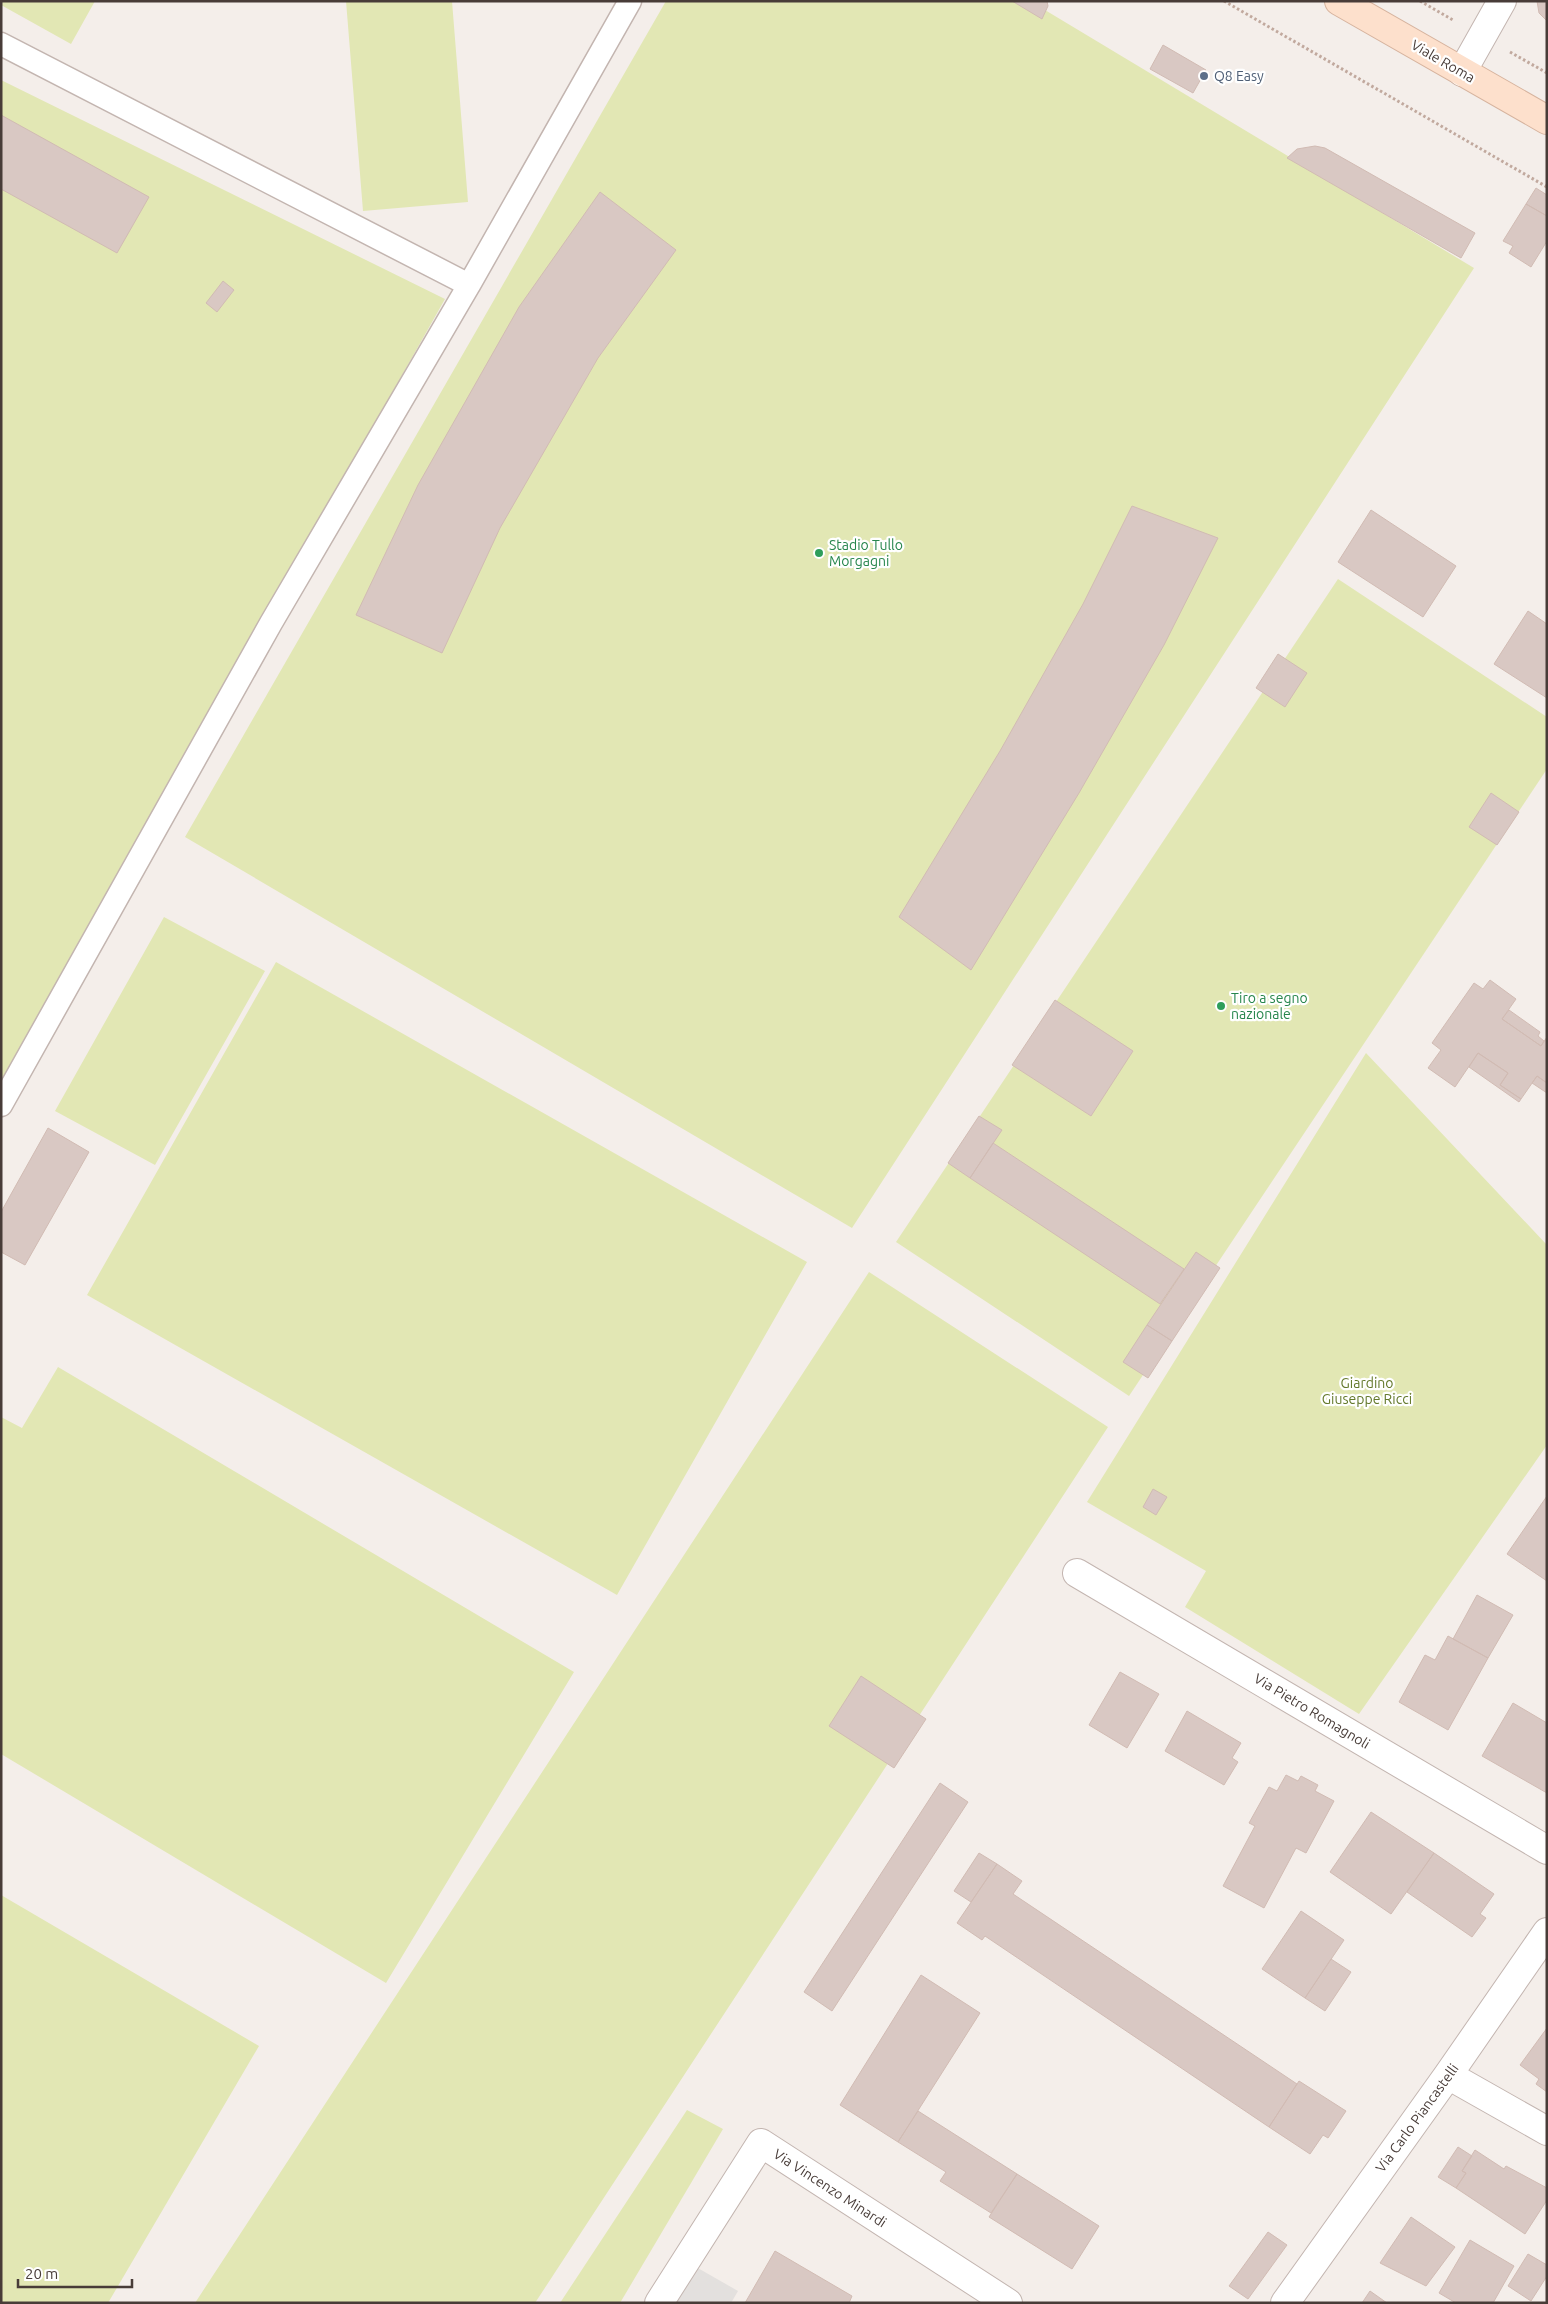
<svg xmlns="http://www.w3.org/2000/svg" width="1548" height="2304" viewBox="0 0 1548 2304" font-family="Ubuntu,sans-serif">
  <rect width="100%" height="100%" fill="#f4eeea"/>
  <path fill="#e2e7b4" d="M 1,1 L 95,1 L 71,44 L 1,5 Z
    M 346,1 L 452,1 L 468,202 L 363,211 Z
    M 666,1 L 1030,1 L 1474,268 L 852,1228 L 185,837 Z
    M 1,80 L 445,299 L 1,1087 Z
    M 1338,579 L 1547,717 L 1547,769 L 1129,1396 L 896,1242 Z
    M 164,917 L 265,971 L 155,1165 L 55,1111 Z
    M 276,962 L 807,1262 L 617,1595 L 87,1295 Z
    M 1366,1053 L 1547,1245 L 1547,1445 L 1359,1714 L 1185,1607 L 1206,1571 L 1087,1502 Z
    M 869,1272 L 1108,1427 L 535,2303 L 195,2303 Z
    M 58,1367 L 574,1672 L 386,1983 L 1,1754 L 1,1417 L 22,1428 Z
    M 1,1895 L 259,2046 L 108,2303 L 1,2303 Z
    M 687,2110 L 723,2129 L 620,2303 L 560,2303 Z"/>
  <path fill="#e3e0de" d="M 689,2263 L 738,2291 L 731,2303 L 666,2303 Z"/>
  <path fill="#d9c8c3" stroke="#d1bbb3" d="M 1012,1 L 1047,1 L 1048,6 L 1042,19 Z
    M 1537,1 L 1547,1 L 1547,21 L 1539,13 Z
    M 1163,45 L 1206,70 L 1193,93 L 1150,69 Z
    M 1,115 L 149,197 L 117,253 L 1,189 Z
    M 1315,146 L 1325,148 L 1475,233 L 1461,258 L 1287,158 L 1297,149 Z
    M 1536,188 L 1547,195 L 1547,216 L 1526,204 Z
    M 600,192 L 676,250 L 598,358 L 500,528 L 442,653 L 356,615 L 418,485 L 519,307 Z
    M 1526,204 L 1547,216 L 1547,241 L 1531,267 L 1509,253 L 1513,246 L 1503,241 Z
    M 223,281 L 234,290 L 217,312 L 206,303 Z
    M 1132,506 L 1218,538 L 1164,645 L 1079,793 L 971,970 L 899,917 L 1000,751 L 1083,604 Z
    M 1371,510 L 1456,566 L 1423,617 L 1338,562 Z
    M 1528,611 L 1547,624 L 1547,698 L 1494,664 Z
    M 1278,654 L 1307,673 L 1285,707 L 1256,688 Z
    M 1491,793 L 1519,812 L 1497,845 L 1469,827 Z
    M 1490,980 L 1516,999 L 1502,1019 L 1541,1046 L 1547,1037 L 1547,1083 L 1537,1076 L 1521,1099 L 1500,1085 L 1508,1073 L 1478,1053 L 1455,1087 L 1428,1068 L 1441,1050 L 1432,1043 L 1474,983 L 1483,989 Z
    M 1055,1000 L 1133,1051 L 1091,1116 L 1012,1065 Z
    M 1509,1010 L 1540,1032 L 1538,1036 L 1544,1041 L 1541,1046 L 1502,1019 Z
    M 1478,1053 L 1508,1073 L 1500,1085 L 1521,1099 L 1519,1102 L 1469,1067 Z
    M 1537,1076 L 1547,1083 L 1547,1093 L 1532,1083 Z
    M 979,1116 L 1002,1130 L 970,1178 L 948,1163 Z
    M 48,1128 L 89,1152 L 25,1265 L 1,1252 L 1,1212 Z
    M 993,1143 L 1184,1269 L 1160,1304 L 970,1178 Z
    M 1196,1252 L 1220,1268 L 1172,1341 L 1147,1325 Z
    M 1147,1325 L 1172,1341 L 1148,1378 L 1123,1362 Z
    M 1153,1489 L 1167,1497 L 1156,1515 L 1143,1507 Z
    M 1547,1496 L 1547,1581 L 1507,1554 Z
    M 1477,1595 L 1513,1615 L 1488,1658 L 1453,1639 Z
    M 1448,1636 L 1488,1658 L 1448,1730 L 1399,1702 L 1425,1655 L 1435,1660 Z
    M 1120,1672 L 1159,1694 L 1127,1748 L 1089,1725 Z
    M 861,1676 L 926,1719 L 894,1768 L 829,1726 Z
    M 1513,1703 L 1547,1723 L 1547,1793 L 1482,1756 Z
    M 1187,1711 L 1241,1743 L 1232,1758 L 1238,1762 L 1224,1785 L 1165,1751 Z
    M 1286,1775 L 1298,1781 L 1301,1776 L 1318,1785 L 1315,1791 L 1334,1801 L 1306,1853 L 1296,1848 L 1264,1908 L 1223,1886 L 1255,1826 L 1249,1823 L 1269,1787 L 1277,1791 Z
    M 940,1783 L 968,1802 L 832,2011 L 804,1992 Z
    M 1371,1812 L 1434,1853 L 1391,1914 L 1330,1872 Z
    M 979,1853 L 997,1864 L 971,1902 L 954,1891 Z
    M 1434,1853 L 1494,1894 L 1480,1914 L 1486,1918 L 1472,1937 L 1407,1892 Z
    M 997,1864 L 1022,1881 L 1013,1894 L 1297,2084 L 1269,2127 L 985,1936 L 982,1940 L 957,1923 Z
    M 1301,1911 L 1344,1940 L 1305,1998 L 1262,1969 Z
    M 1331,1959 L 1351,1972 L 1325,2011 L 1305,1998 Z
    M 921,1975 L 980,2013 L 898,2142 L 840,2105 Z
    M 1547,2028 L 1547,2092 L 1536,2084 L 1539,2079 L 1520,2065 Z
    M 1299,2081 L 1346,2111 L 1328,2138 L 1323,2135 L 1310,2154 L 1269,2127 Z
    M 918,2111 L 1017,2174 L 991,2213 L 940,2181 L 946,2172 L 898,2142 Z
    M 1458,2147 L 1472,2156 L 1462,2171 L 1466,2173 L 1456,2188 L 1438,2177 Z
    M 1475,2150 L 1504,2169 L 1506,2166 L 1547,2188 L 1547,2200 L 1525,2234 L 1456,2188 L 1466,2173 L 1462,2171 Z
    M 1017,2174 L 1099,2226 L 1072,2269 L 989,2217 Z
    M 1411,2217 L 1455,2247 L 1426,2286 L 1380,2263 Z
    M 1268,2232 L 1287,2245 L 1248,2299 L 1229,2286 Z
    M 1470,2240 L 1514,2266 L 1493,2303 L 1456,2303 L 1439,2293 Z
    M 775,2251 L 852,2296 L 849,2303 L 745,2303 Z
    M 1528,2254 L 1547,2265 L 1547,2276 L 1531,2301 L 1508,2286 Z
    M 1370,2291 L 1387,2303 L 1362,2303 Z"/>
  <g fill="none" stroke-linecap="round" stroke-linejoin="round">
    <g stroke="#c3b5b0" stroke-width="25">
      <path id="service" d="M 1,44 L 469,285 L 630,1
        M 1,1105 L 271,623 L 469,285"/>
    </g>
    <g stroke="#c3b5b0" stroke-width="30">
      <path id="minor" d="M 1462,72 L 1502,1
        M 1077,1573 L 1547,1850
        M 1448,2075 L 1547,2131
        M 659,2303 L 761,2143 L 1008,2303
        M 1285,2303 L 1448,2075 L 1547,1932"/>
    </g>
    <g stroke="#d6b39e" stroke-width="30">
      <path id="secondary" d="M 1339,1 L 1547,120"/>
    </g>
    <path stroke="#c1a99e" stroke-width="3" stroke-dasharray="2.5 2.5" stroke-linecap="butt" d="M 1224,1 L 1547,187
      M 1420,1 L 1453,20
      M 1510,52 L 1547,73"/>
    <use href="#service" stroke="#fff" stroke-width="22"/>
    <use href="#minor" stroke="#fff" stroke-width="28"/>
    <use href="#secondary" stroke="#fde0cc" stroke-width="28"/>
  </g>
  <circle fill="#5c6f8a" stroke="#fff" stroke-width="2" cx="1204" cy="76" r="5"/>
  <g fill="#2e9e5b" stroke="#fff" stroke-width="2">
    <circle cx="819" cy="553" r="5"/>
    <circle cx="1221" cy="1006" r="5"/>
  </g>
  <g text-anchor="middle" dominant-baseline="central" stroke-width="4.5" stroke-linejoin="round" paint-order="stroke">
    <g font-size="14" fill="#483c38" stroke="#fff">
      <text transform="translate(1443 61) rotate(30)">Viale Roma</text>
      <text transform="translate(1312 1711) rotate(31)">Via Pietro Romagnoli</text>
      <text transform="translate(1417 2118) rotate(-54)">Via Carlo Piancastelli</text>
      <text transform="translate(830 2188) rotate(33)">Via Vincenzo Minardi</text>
    </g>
    <g font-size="14" fill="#4e5e75" stroke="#fff" text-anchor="start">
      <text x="1214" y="76">Q8 Easy</text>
    </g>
    <g font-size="14" fill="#27864d" stroke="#fff" text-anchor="start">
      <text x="829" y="545">Stadio Tullo<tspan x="829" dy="16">Morgagni</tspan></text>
      <text x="1231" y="998">Tiro a segno<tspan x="1231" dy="16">nazionale</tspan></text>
    </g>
    <g font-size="14" fill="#64792c" stroke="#fff">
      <text x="1367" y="1383">Giardino<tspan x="1367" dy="16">Giuseppe Ricci</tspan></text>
    </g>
  </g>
  <rect width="1548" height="2304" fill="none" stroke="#483c38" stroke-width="5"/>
  <path d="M18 2279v8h114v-8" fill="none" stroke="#483c38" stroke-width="2.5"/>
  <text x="25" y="2279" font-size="15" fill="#483c38" stroke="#ffffff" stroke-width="4" paint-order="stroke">20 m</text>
</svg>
